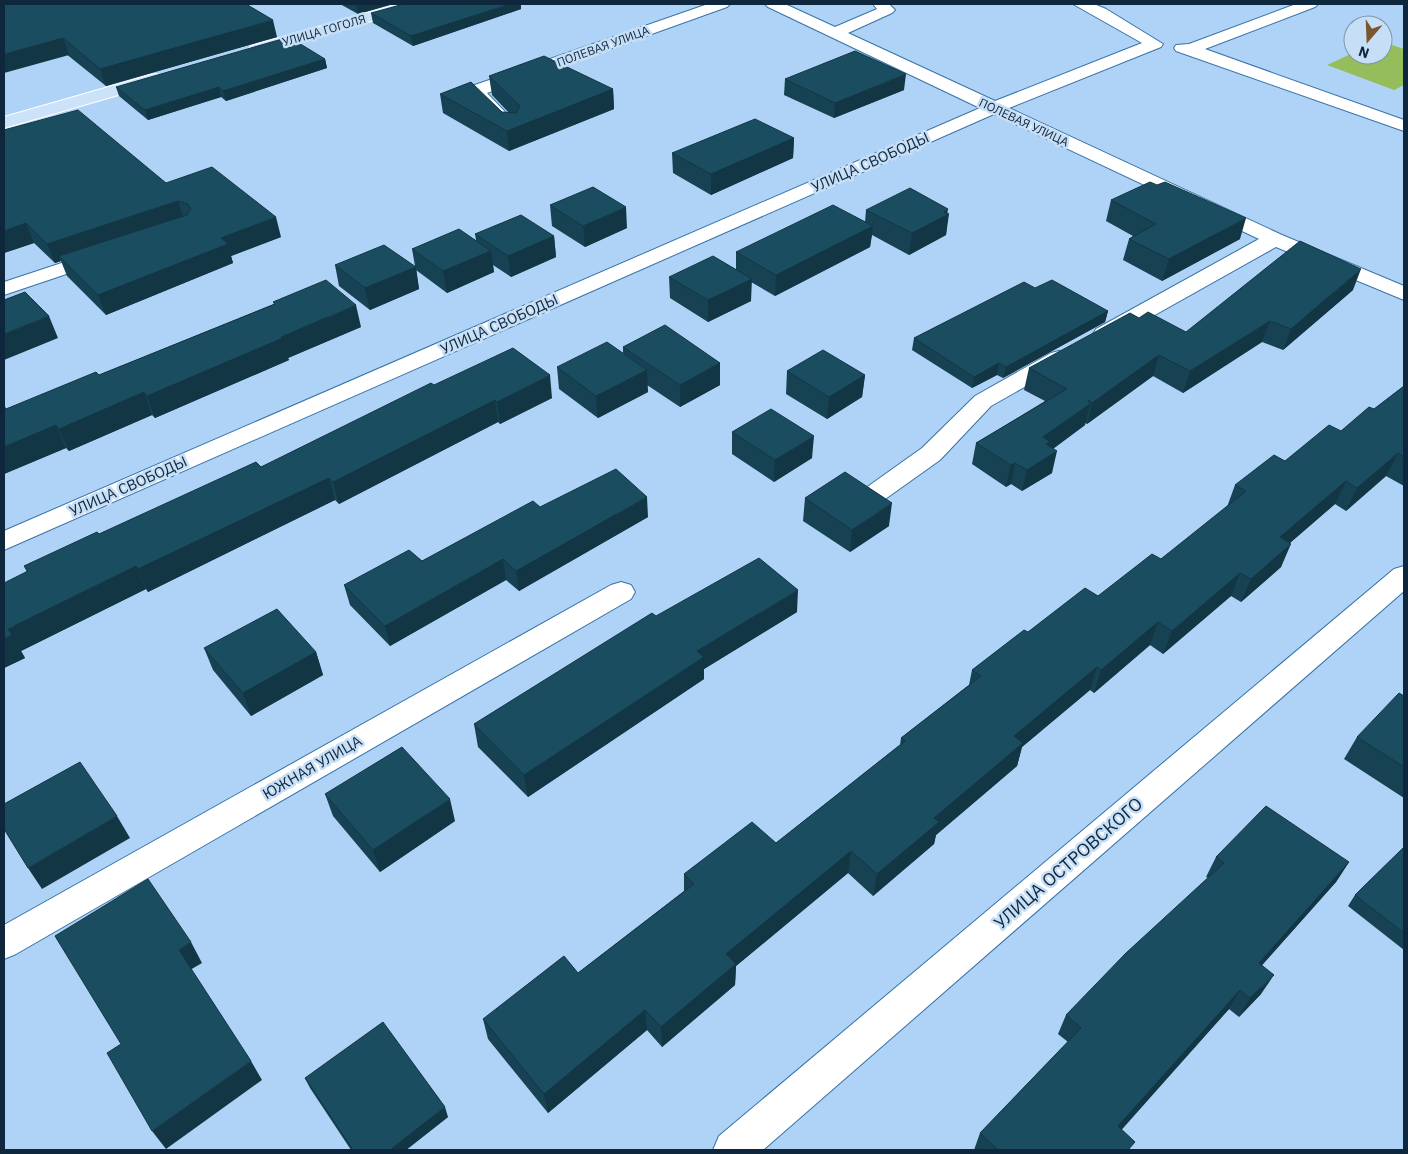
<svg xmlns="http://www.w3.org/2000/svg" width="1408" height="1154" viewBox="0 0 1408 1154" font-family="'IBM Plex Sans',sans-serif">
  <rect width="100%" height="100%" fill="#afd3f6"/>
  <path fill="#95bd5b" d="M 1383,42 L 1404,49 L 1404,85 L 1394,90 L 1327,65 L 1353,53 L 1353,55 L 1383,55 Z"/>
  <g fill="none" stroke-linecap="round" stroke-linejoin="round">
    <g stroke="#3772a7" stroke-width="2">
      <path id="minor" d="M 708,4 L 730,4 L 727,7 L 487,93 L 507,114 L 504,118 L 492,118 L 466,91 L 469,87 Z
        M 765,4 L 785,4 L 835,27 L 877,9 L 873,4 L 889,4 L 895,10 L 892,13 L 848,33 L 995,101 L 1142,43 L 1073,4 L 1094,4 L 1106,9 L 1163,44 L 1161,47 L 1009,108 L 1282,235 L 1404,286 L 1404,300 L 1276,247 L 1112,339 L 1104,341 L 1096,339 L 1093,334 L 1096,329 L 1259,239 L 994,114 L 4,550 L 4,531 L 980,108 L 768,7 Z
        M 1296,4 L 1318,4 L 1315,7 L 1205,49 L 1404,120 L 1404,131 L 1176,51 L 1174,48 L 1176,45 L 1189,44 Z
        M 101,250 L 108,252 L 111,256 L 108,260 L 4,295 L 4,282 Z
        M 1059,351 L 1067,353 L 1070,358 L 1067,363 L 991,406 L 940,460 L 881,502 L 872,505 L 863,502 L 859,496 L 863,490 L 922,448 L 975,396 L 1051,353 Z
        M 1404,566 L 1404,591 L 763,1150 L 713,1150 L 719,1136 L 1394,569 Z
        M 621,582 L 631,585 L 635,592 L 631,599 L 16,954 L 4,959 L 4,925 L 611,585 Z"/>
    </g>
    <g stroke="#fff" stroke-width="2">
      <path id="major" d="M 399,4 L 423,4 L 420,7 L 263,52 L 257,54 L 249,49 L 251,46 Z
        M 154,74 L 160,75 L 162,79 L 160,83 L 4,128 L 4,117 Z"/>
    </g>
    <use href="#minor" fill="#fff" fill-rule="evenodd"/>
    <use href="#major" fill="#cbe2f8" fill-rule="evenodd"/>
  </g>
  <path fill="#174253" d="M 4,4 L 277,37 L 106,86 Z
    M 340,4 L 393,4 L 358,14 Z
    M 521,9 L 413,46 L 373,23 L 371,13 Z
    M 325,59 L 327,68 L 226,101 L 221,97 L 148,120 L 119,96 L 116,87 Z
    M 489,76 L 613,89 L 614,109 L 509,151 L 443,113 L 440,94 L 502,112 L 509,113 L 492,95 Z
    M 785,79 L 904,90 L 834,118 L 784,95 Z
    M 4,130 L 166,183 L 281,237 L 231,256 L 233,263 L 106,315 L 67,276 L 61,261 L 55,263 L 34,243 L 4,253 Z
    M 794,138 L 793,158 L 711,195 L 673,173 L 672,153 Z
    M 1111,200 L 1240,239 L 1162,281 L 1123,260 L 1129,239 L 1133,236 L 1106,221 Z
    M 550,205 L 627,228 L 585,247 L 552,226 Z
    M 866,210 L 948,214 L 946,235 L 909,255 L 872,235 L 870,247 L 775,296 L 751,282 L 751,301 L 708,322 L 670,298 L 669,277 L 736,270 L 736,252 L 865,222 Z
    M 475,234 L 554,236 L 556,257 L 511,277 L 493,265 L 494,272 L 447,293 L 416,270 L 419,289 L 370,310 L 339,286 L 335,265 L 415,266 L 412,249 L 476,240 Z
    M 1035,288 L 1108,311 L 1105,322 L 1003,378 L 997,375 L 972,388 L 912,350 L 914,338 Z
    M 1353,290 L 1283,350 L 1262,342 L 1183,393 L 1153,376 L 1087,424 L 1085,423 L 1085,425 L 1053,449 L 1052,473 L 1022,491 L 1011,484 L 1006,487 L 972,464 L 976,443 L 1045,401 L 1024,390 L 1029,368 L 1139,318 L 1186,332 Z
    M 273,302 L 361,327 L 288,358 L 289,360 L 155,418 L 152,415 L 69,451 L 66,448 L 4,474 L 4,406 L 6,409 L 99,375 L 274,304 Z
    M 623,347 L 720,363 L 720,385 L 680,407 L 647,385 L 648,392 L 598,418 L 559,389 L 557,367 L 623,354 Z
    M 787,371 L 865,375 L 862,397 L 827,419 L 786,394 Z
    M 434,385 L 552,398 L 500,424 L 498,422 L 339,504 L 335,500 L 148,592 L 146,589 L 21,651 L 25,658 L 4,668 L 27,572 L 24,566 L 261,467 Z
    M 1404,386 L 1404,486 L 1386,476 L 1346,511 L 1335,504 L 1290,543 L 1281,567 L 1241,602 L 1231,596 L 1163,654 L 1150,645 L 1094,693 L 1090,690 L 1022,747 L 1017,766 L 936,835 L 934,844 L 873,896 L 848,873 L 736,966 L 735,985 L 662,1047 L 647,1030 L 548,1113 L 488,1039 L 483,1019 L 578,973 L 684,891 L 684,874 L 776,843 L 900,745 L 901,738 L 969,685 L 972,670 L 1028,632 L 1098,596 L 1161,559 L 1227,507 L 1235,485 L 1285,461 L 1341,431 L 1374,409 Z
    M 732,432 L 812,458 L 774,482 L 732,454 Z
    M 805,498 L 889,526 L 850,552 L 803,521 Z
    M 540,507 L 648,517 L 519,591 L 506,580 L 390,646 L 350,605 L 344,585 L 422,561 Z
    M 797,612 L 704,669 L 704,679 L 528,797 L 478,747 L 474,724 L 656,616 Z
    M 204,648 L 316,652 L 323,675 L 251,716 L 213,670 Z
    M 1404,696 L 1404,798 L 1344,759 L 1357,737 Z
    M 325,794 L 455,821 L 380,872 L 333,816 Z
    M 1404,847 L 1404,950 L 1348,906 L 1355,895 Z
    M 1216,857 L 1349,862 L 1336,882 L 1262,965 L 1261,994 L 1239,1017 L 1229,1009 L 1121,1129 L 1130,1150 L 974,1150 L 980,1133 L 1068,1042 L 1058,1034 L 1066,1015 L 1208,878 L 1206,877 Z
    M 305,1078 L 448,1117 L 406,1150 L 351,1150 L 310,1088 Z"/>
  <path fill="#133644" d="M 359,4 L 393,4 L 358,14 L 356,5 Z
    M 510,4 L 521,4 L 521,9 L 413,46 L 411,36 Z
    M 273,20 L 277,37 L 106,86 L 100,69 Z
    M 63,38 L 69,55 L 4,73 L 4,54 Z
    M 325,59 L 327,68 L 226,101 L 223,91 Z
    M 906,74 L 904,90 L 834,118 L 835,103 Z
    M 219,87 L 221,97 L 148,120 L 145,110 Z
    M 613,89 L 614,109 L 509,151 L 507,131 Z
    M 794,138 L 793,158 L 711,195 L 711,174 Z
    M 178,201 L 184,220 L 59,256 L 61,261 L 55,263 L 47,244 Z
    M 626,207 L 627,228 L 585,247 L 583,226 Z
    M 948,209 L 947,215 L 949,214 L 946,235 L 909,255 L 912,233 Z
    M 276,217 L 281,237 L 231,256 L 233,263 L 106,315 L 98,295 L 221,238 Z
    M 1246,218 L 1240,239 L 1162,281 L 1169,259 Z
    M 26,223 L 34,243 L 4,253 L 4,231 Z
    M 873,226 L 870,247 L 775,296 L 776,275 Z
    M 554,236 L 556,257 L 511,277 L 508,256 Z
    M 491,251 L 494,272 L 447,293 L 443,271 Z
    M 416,267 L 419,289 L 370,310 L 365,288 Z
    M 1361,269 L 1353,290 L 1283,350 L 1291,329 Z
    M 752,279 L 751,301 L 708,322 L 708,300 Z
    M 356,305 L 361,327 L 288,358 L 289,360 L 155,418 L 147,396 Z
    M 1108,311 L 1105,322 L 1003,378 L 1006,367 Z
    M 49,316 L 58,338 L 4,360 L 4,334 Z
    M 1270,321 L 1262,342 L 1183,393 L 1190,371 Z
    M 1159,355 L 1153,376 L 1087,424 L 1092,403 Z
    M 720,363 L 720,385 L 680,407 L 680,385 Z
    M 999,363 L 997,375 L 972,388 L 974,377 Z
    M 647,370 L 648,392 L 598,418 L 596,396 Z
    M 550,375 L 552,398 L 500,424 L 497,402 Z
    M 865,375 L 862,397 L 827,419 L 829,397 Z
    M 144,392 L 152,415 L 69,451 L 59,429 Z
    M 495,400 L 498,422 L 339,504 L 333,482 Z
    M 1090,404 L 1085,425 L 1047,453 L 1057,451 L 1052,473 L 1022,491 L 1027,470 L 1043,437 Z
    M 56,425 L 66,448 L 4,474 L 4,447 Z
    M 814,436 L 812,458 L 774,482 L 775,460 Z
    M 1398,453 L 1386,476 L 1346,511 L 1357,488 Z
    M 1015,463 L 1011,484 L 1006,487 L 1011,465 Z
    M 329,478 L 335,500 L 148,592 L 138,569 Z
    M 1346,481 L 1335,504 L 1270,560 L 1280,537 Z
    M 647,497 L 648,517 L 519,591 L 516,571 Z
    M 892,503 L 889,526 L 850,552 L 852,530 Z
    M 1291,544 L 1281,567 L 1241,602 L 1251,579 Z
    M 503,559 L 506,580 L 390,646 L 385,626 Z
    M 136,566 L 146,589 L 21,651 L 25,658 L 4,668 L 4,639 L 8,629 Z
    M 1240,573 L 1231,596 L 1163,654 L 1172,631 Z
    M 798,590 L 797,612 L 704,669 L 704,679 L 528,797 L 524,775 L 697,651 Z
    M 1158,622 L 1150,645 L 1094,693 L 1101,670 Z
    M 316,652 L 323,675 L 251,716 L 243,693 Z
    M 1097,667 L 1090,690 L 1022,747 L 1017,766 L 936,835 L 934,844 L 873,896 L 877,874 L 934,818 L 1014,736 Z
    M 450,799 L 455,821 L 380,872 L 373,850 Z
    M 117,816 L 130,838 L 42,889 L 28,868 Z
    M 851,851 L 848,873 L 736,966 L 735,985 L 662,1047 L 661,1027 L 726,954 Z
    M 1349,862 L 1336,882 L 1247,982 L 1259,963 Z
    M 191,942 L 202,963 L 190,970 L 179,950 Z
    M 1274,975 L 1261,994 L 1239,1017 L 1250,998 Z
    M 1240,990 L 1229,1009 L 1109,1144 L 1118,1126 Z
    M 645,1010 L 647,1030 L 548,1113 L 544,1094 Z
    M 251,1061 L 262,1080 L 166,1149 L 152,1131 Z
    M 445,1107 L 448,1117 L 406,1150 L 390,1150 Z"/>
  <path fill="#1b4d61" stroke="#133644" d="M 4,4 L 246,4 L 273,20 L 100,69 L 63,38 L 4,54 Z
    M 404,4 L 510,4 L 411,36 L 371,13 Z
    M 289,37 L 325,59 L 223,91 L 219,87 L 145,110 L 116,87 Z
    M 855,51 L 906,74 L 835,103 L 785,79 Z
    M 544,56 L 613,89 L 507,131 L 440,94 L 471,82 L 502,112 L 516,113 L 520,106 L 489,76 Z
    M 78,110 L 166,183 L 212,167 L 276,217 L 221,238 L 228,244 L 98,295 L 59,256 L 187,215 L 191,209 L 188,204 L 178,201 L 47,244 L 26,223 L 4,231 L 4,130 Z
    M 755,119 L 794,138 L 711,174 L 672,153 Z
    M 1150,182 L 1157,185 L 1165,182 L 1246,218 L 1169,259 L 1129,239 L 1156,224 L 1111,200 Z
    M 593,187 L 626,207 L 583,226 L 550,205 Z
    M 910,188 L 948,209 L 944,212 L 949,214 L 912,233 L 866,210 Z
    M 833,205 L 873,226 L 776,275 L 736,252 Z
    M 521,215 L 554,236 L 508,256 L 475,234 Z
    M 459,229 L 491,251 L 443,271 L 412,249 Z
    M 1300,241 L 1361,269 L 1291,329 L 1270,321 L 1190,371 L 1159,355 L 1092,403 L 1088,400 L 1090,404 L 1043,437 L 1050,442 L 1046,444 L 1057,451 L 1027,470 L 1015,463 L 1011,465 L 976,443 L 1067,389 L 1029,368 L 1130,313 L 1139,318 L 1148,312 L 1186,332 Z
    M 384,245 L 416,267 L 365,288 L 335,265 Z
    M 713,256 L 752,279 L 708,300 L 669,277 Z
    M 326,280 L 356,305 L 281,337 L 283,338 L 147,396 L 144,392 L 59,429 L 56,425 L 4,447 L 4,406 L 6,409 L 96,372 L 99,375 L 275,304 L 273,302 Z
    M 1052,280 L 1108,311 L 1006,367 L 999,363 L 974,377 L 914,338 L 1024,282 L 1035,288 Z
    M 25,292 L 49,316 L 4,334 L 4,300 Z
    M 665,325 L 720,363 L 680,385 L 623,347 Z
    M 607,342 L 647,370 L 596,396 L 557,367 Z
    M 513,348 L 550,375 L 497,402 L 495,400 L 333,482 L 329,478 L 138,569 L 136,566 L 8,629 L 12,635 L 4,639 L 4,583 L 28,571 L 24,566 L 97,532 L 99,534 L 256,462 L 261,467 L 431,383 L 434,385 Z
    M 823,350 L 865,375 L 829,397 L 787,371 Z
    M 1404,386 L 1404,457 L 1398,453 L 1357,488 L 1346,481 L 1280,537 L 1291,544 L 1251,579 L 1240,573 L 1172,631 L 1158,622 L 1101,670 L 1097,667 L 1014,736 L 1023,743 L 934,818 L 939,822 L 877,874 L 851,851 L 726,954 L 736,964 L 661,1027 L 645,1010 L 544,1094 L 483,1019 L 564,956 L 578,973 L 694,884 L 684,874 L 752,822 L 776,843 L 905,741 L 901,738 L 981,676 L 972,670 L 1024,630 L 1028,632 L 1085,588 L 1098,596 L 1152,554 L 1161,559 L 1246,491 L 1235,485 L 1274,455 L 1285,461 L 1329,425 L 1341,431 L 1369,407 L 1374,409 Z
    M 771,409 L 814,436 L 775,460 L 732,432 Z
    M 616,469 L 647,497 L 516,571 L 503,559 L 385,626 L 344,585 L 409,550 L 422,561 L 533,501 L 540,507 Z
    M 845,472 L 892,503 L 852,530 L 805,498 Z
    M 759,558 L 798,590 L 697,651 L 704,657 L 524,775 L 474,724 L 652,613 L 656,616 Z
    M 277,609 L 316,652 L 243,693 L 204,648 Z
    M 1399,693 L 1404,696 L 1404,767 L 1357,737 Z
    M 402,747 L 450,799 L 373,850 L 325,794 Z
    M 80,762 L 117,816 L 28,868 L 4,829 L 4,804 Z
    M 1266,806 L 1349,862 L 1259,963 L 1274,975 L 1250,998 L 1240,990 L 1118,1126 L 1135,1142 L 1128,1150 L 998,1150 L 980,1133 L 1081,1028 L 1066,1015 L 1126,953 L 1224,863 L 1216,857 Z
    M 1404,847 L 1404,933 L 1355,895 Z
    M 148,879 L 191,942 L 179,950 L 251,1061 L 152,1131 L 107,1053 L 121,1044 L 55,936 Z
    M 383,1022 L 445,1107 L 390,1150 L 353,1150 L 305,1078 Z"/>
  <g text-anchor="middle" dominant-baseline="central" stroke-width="5" stroke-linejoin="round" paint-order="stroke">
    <g font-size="12" fill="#0e273d" stroke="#c7dff6">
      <text transform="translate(324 30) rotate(-16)">УЛИЦА ГОГОЛЯ</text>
      <text transform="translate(603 46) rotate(-20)">ПОЛЕВАЯ УЛИЦА</text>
      <text transform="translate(1024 122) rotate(25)">ПОЛЕВАЯ УЛИЦА</text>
    </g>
    <g font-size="15" fill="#0e273d" stroke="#c7dff6">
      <text transform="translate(870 162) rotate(-24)">УЛИЦА СВОБОДЫ</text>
      <text transform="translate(499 324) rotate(-24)">УЛИЦА СВОБОДЫ</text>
      <text transform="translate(128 486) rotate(-24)">УЛИЦА СВОБОДЫ</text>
      <text transform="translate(312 767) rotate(-30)">ЮЖНАЯ УЛИЦА</text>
    </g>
    <g font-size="18" fill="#0e273d" stroke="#c7dff6">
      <text transform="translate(1068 863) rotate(-41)">УЛИЦА ОСТРОВСКОГО</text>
    </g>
  </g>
  <rect width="1408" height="1154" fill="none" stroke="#0e273d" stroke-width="10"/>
  <g transform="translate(1368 40) rotate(199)"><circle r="24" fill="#c7dff6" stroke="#7d95ac"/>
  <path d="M0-4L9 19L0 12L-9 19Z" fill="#79562f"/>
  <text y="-8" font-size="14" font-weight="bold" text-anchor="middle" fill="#0e273d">N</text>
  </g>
</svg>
